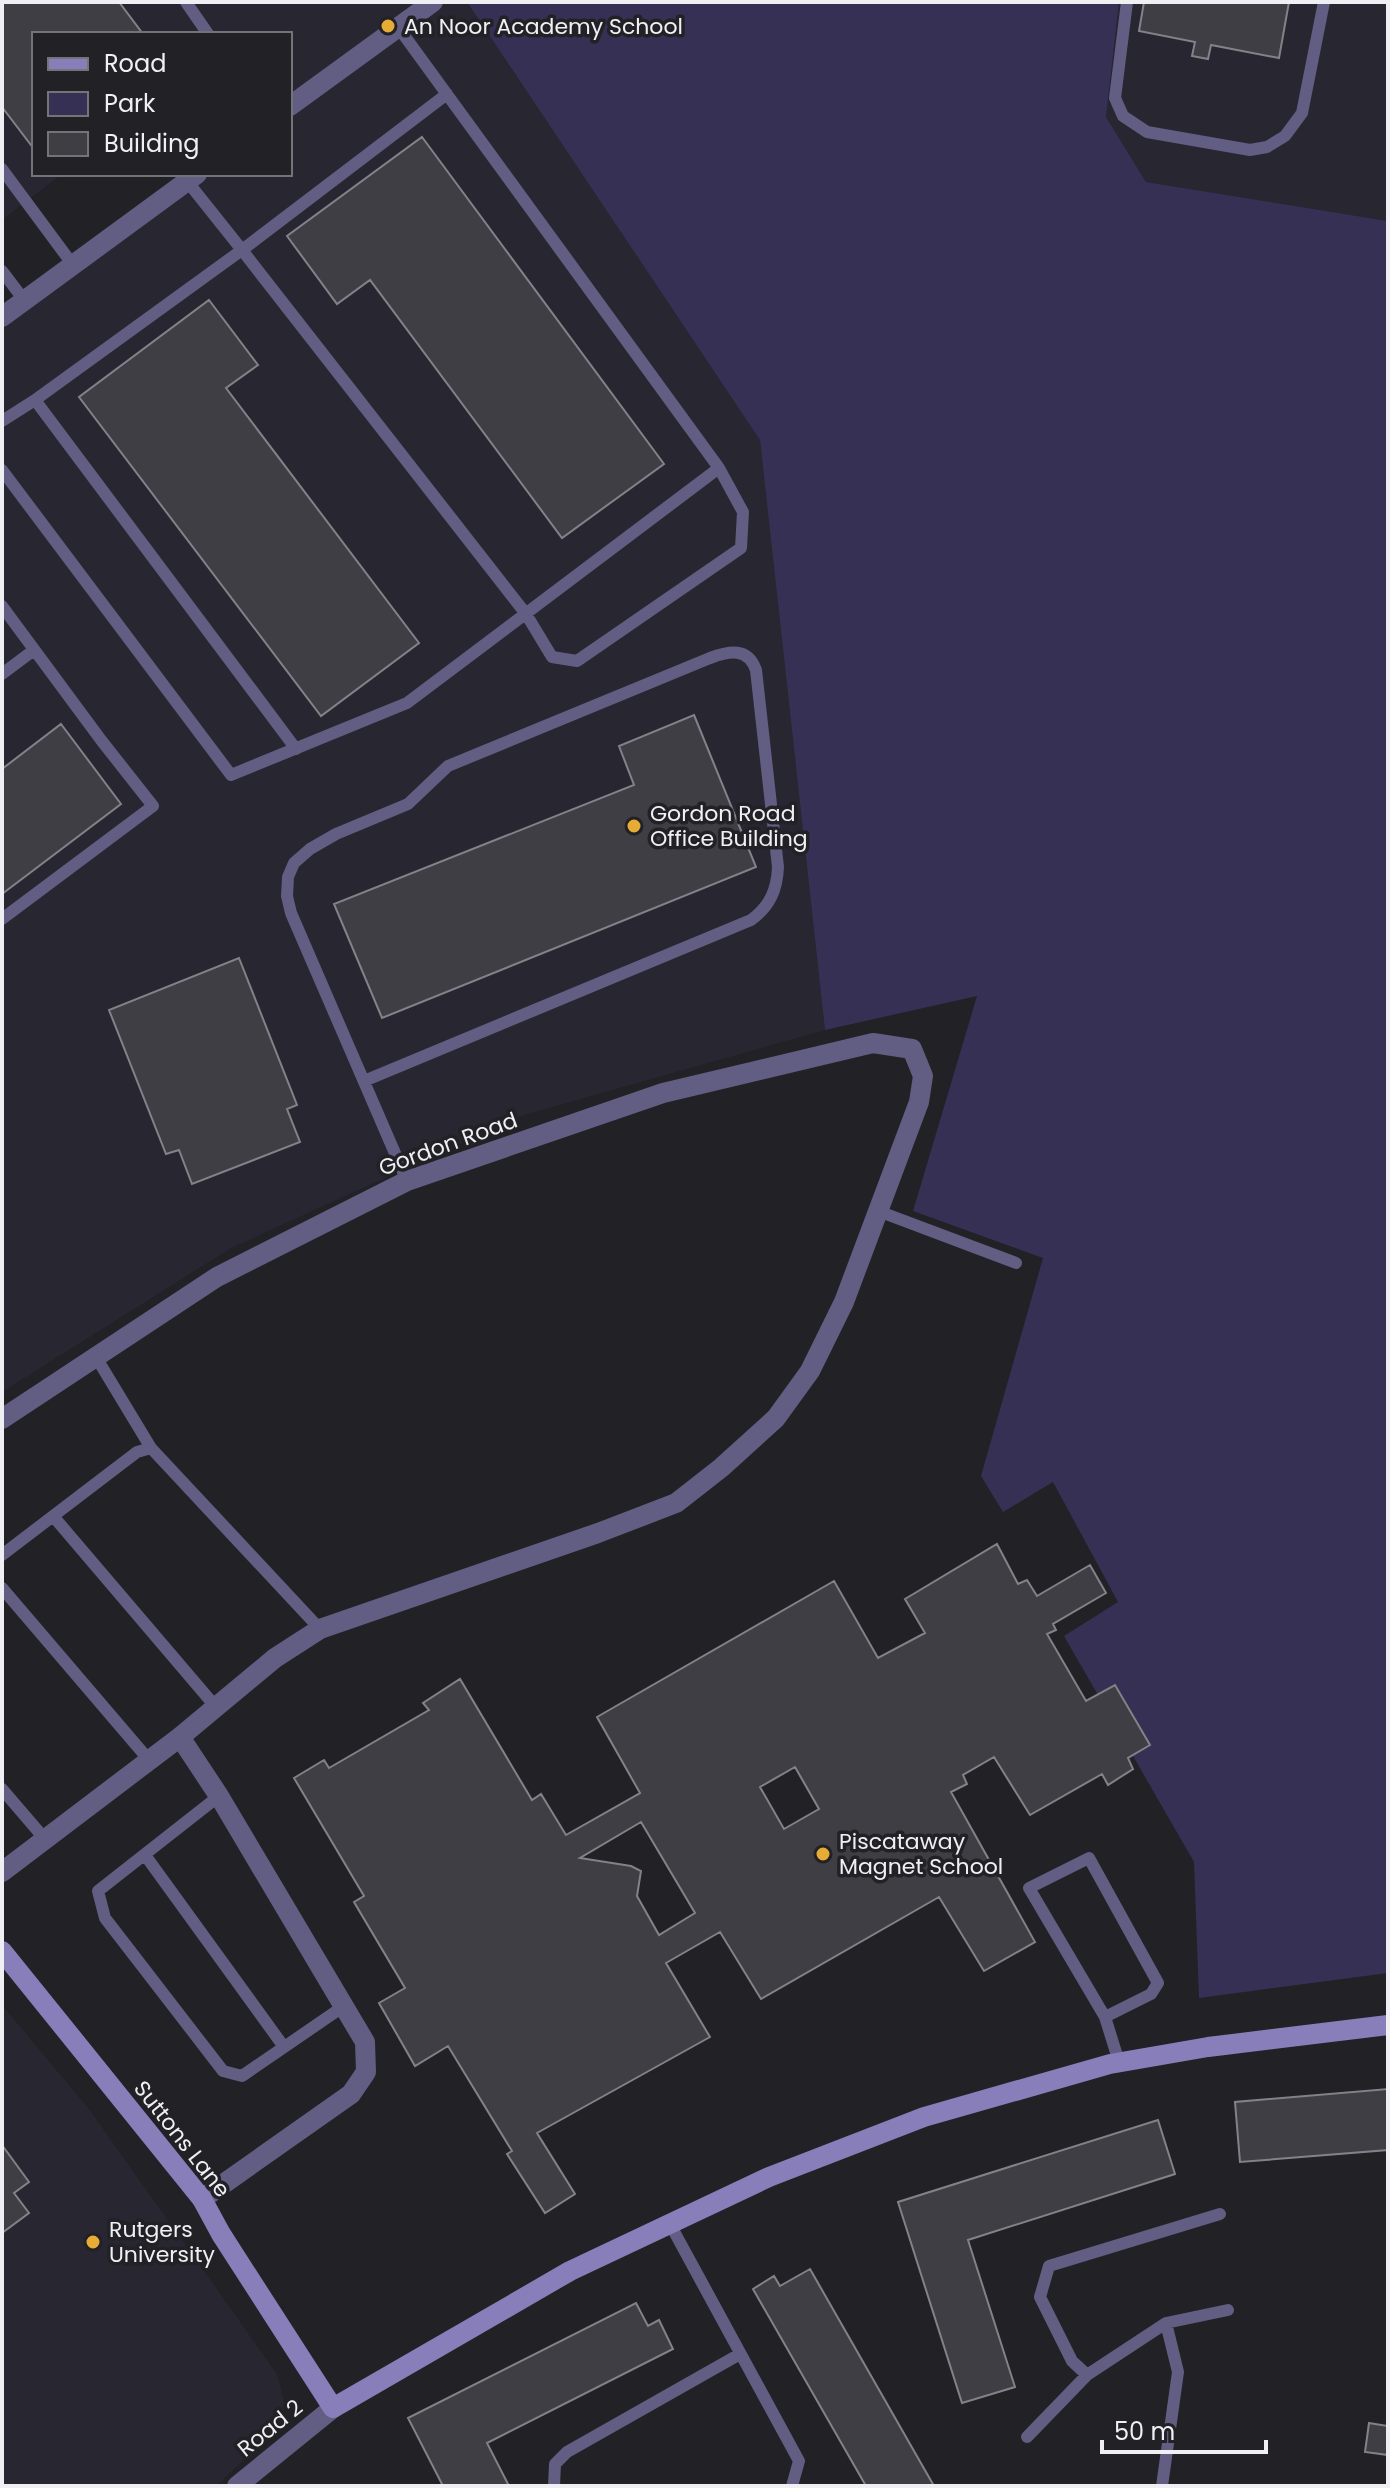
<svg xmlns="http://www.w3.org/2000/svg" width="1390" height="2488" viewBox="0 0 1390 2488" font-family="Poppins,sans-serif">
  <rect width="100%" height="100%" fill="#212126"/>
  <path fill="#282631" d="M 2,2 L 467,2 L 760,440 L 825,1030 L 524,1115 L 231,1248 L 2,1392 L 2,320 L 197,174 L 290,174 L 290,34 L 34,34 L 34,174 L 62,174 L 2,220 Z
    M 1119,2 L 1388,2 L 1388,221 L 1146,182 L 1106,117 Z
    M 2,2005 L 89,2109 L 277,2374 L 285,2406 L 277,2429 L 216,2486 L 2,2486 Z"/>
  <path fill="#363054" d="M 467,2 L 1119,2 L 1106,117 L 1146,182 L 1388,221 L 1388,1973 L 1199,1998 L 1194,1862 L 1064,1636 L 1118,1602 L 1053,1482 L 1003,1512 L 981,1476 L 1043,1258 L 913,1211 L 977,996 L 825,1030 L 760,440 Z"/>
  <path fill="#3f3e45" stroke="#828289" stroke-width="2" fill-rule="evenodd" d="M 2,2 L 119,2 L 143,34 L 34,34 L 34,149 L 2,107 Z
    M 1144,2 L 1289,2 L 1279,58 L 1211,45 L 1208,59 L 1192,56 L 1195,42 L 1139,31 Z
    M 422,137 L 664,464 L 562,538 L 370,280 L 337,304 L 287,236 Z
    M 209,300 L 258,365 L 226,388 L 419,643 L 321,716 L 79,397 Z
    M 694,715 L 756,867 L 382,1018 L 334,904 L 634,785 L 619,746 Z
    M 61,724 L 121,804 L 2,894 L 2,769 Z
    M 239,958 L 297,1105 L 287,1109 L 300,1142 L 192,1184 L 179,1150 L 166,1154 L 109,1010 Z
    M 997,1544 L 1018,1584 L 1027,1580 L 1037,1596 L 1090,1565 L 1106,1593 L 1053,1624 L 1056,1630 L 1047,1634 L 1086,1701 L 1115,1685 L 1150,1745 L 1128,1758 L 1133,1769 L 1108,1785 L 1102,1774 L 1030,1815 L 994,1757 L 963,1775 L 967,1784 L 951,1792 L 1035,1942 L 984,1971 L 939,1897 L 761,1999 L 720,1932 L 666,1963 L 710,2037 L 537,2133 L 575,2194 L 545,2213 L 507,2154 L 512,2151 L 448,2046 L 415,2066 L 379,2003 L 405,1988 L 354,1902 L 364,1896 L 294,1778 L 324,1760 L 329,1768 L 429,1710 L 423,1703 L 460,1679 L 532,1800 L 541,1794 L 566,1835 L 640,1793 L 597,1717 L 834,1581 L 878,1658 L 925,1633 L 905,1599 ZM 795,1767 L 819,1809 L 784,1829 L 760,1787 ZM 641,1822 L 695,1913 L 659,1935 L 637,1896 L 641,1871 L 631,1866 L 580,1858 Z
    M 1388,2089 L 1388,2150 L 1240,2162 L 1235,2102 Z
    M 1158,2120 L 1175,2174 L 968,2240 L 1015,2387 L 962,2403 L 898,2202 Z
    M 2,2145 L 29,2182 L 14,2193 L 29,2213 L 2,2233 Z
    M 810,2269 L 934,2486 L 866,2486 L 753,2289 L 774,2276 L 780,2286 Z
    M 636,2303 L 648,2326 L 659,2320 L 673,2349 L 487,2443 L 509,2486 L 443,2486 L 408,2418 Z
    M 1369,2423 L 1388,2426 L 1388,2455 L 1365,2452 Z"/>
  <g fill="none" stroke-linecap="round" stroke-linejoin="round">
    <path stroke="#625d82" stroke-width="12" d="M 186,2 L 208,34
      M 1127,2 L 1115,98 L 1123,116 L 1147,132 L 1250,150 L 1267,147 L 1285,136 L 1302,113 L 1324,2
      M 447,94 L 242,250 L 526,614 L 552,657 L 577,661 L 741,548 L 743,512 L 719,468
      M 2,169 L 73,265
      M 2,271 L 24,300
      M 35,400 L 242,250 L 187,181
      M 2,421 L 35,400 L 296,749
      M 2,470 L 231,775 L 407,703 L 719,468 L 398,27
      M 2,606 L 101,740 L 153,806 L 2,919
      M 2,674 L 34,650
      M 364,1081 L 751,920 C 770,906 777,890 778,867 L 756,670 C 748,647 729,651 710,658 L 448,766 L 408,804 L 336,834 L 310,849 L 294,863 L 288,877 L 287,896 L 291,913 L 407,1181
      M 878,1211 L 1016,1263
      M 96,1357 L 151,1448
      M 53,1516 L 215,1706
      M 2,1555 L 137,1452 L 151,1448 L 320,1629
      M 2,1588 L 149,1760
      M 2,1789 L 44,1838
      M 219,1796 L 98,1891 L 105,1918 L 223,2071 L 242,2076 L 344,2006
      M 145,1855 L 284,2047
      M 1105,2017 L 1151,1994 L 1158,1983 L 1089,1858 L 1029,1888 L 1105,2017 L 1119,2062
      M 1220,2214 L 1049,2266 L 1040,2297 L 1072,2361 L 1087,2375 L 1166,2323 L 1228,2310
      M 670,2224 L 799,2461 L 792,2486
      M 1027,2437 L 1087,2375
      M 554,2486 L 555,2464 L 567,2452 L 740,2354
      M 1162,2486 L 1178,2372 L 1166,2323"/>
    <path stroke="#625d82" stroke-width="20" d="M 290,106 L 433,2
      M 2,317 L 197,174
      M 2,1419 L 217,1277 L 407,1181 L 663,1093 L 873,1043 L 912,1049 L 923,1076 L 919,1102 L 844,1302 L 810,1371 L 776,1418 L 722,1467 L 676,1503 L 598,1533 L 320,1629 L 275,1658 L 180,1737 L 2,1872
      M 180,1737 L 219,1796 L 365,2042 L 366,2072 L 351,2094 L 202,2199
      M 237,2486 L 333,2408"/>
    <path stroke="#887eb9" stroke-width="20" d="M 2,1951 L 202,2199 L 221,2234 L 333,2408 L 570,2271 L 769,2177 L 924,2117 L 1110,2064 L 1208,2047 L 1388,2025"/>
  </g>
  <g fill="#e6ac36" stroke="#212126" stroke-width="3">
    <circle cx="388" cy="26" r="8"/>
    <circle cx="634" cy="826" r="8"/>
    <circle cx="823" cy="1854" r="8"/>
    <circle cx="93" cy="2242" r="8"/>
  </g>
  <g text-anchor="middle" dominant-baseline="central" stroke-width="7" stroke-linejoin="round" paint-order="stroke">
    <g font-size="22" fill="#f0eff3" stroke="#212126" text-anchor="start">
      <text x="404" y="26">An Noor Academy School</text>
      <text x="650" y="813">Gordon Road<tspan x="650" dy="25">Office Building</tspan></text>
      <text x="839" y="1841">Piscataway<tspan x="839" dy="25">Magnet School</tspan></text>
      <text x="109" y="2229">Rutgers<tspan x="109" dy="25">University</tspan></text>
    </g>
    <g font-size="22" fill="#f0eff3" stroke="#212126">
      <text transform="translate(448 1144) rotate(-20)">Gordon Road</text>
      <text transform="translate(182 2139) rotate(52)">Suttons Lane</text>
      <text transform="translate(270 2428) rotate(-39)">Road 2</text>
    </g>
  </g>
  <rect width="1390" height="2488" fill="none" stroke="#f0eff3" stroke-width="8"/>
  <rect x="32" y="32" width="260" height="144" fill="#212126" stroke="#747378" stroke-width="2"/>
  <rect x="48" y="58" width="40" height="12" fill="#887eb9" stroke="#747378" stroke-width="2"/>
  <text x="104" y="72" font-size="24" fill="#f0eff3">Road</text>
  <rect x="48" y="92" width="40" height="24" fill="#363054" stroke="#747378" stroke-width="2"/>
  <text x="104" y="112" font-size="24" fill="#f0eff3">Park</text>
  <rect x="48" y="132" width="40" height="24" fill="#3f3e45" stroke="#747378" stroke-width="2"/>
  <text x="104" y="152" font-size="24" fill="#f0eff3">Building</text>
  <path d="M1102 2440v12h164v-12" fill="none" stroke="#f0eff3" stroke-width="4"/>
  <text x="1114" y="2440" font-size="24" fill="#f0eff3" stroke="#212126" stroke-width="6" paint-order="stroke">50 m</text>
</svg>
